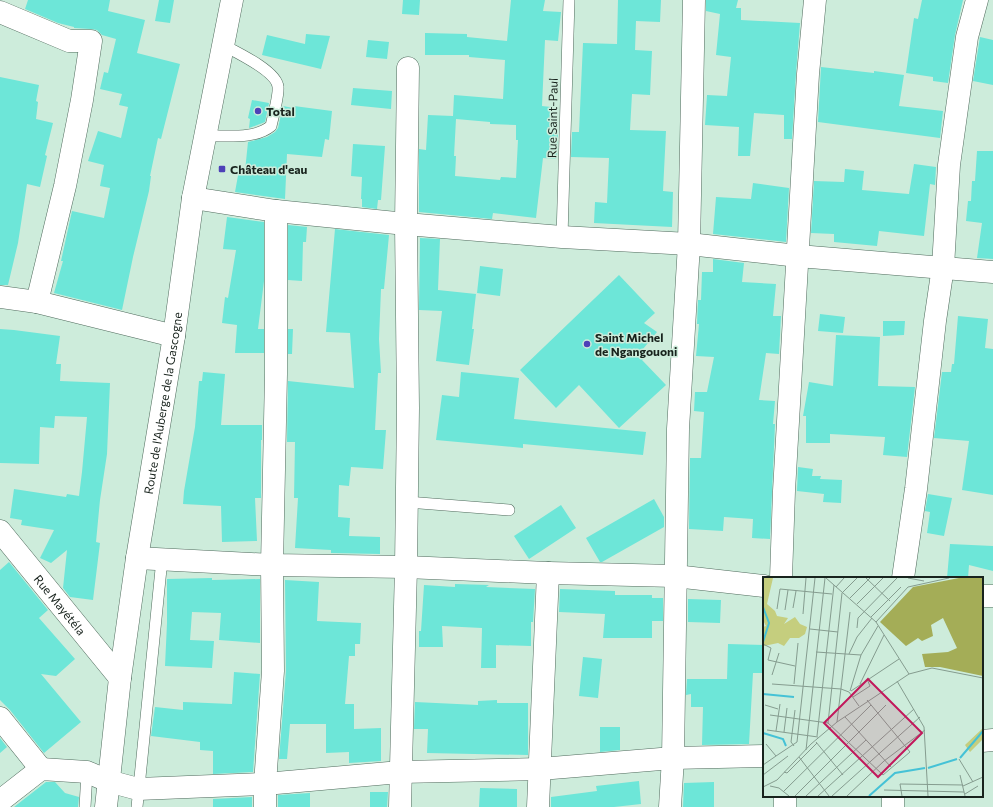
<svg xmlns="http://www.w3.org/2000/svg" width="993" height="807" viewBox="0 0 993 807" font-family="Commissioner,sans-serif">
  <rect width="100%" height="100%" fill="#cdecdb"/>
  <path fill="#6de6d8" fill-rule="evenodd" d="M 28,0 L 110,0 L 108,11 L 145,20 L 137,53 L 180,64 L 161,139 L 158,138 L 150,176 L 151,176 L 149,191 L 133,257 L 122,310 L 54,293 L 63,261 L 61,261 L 72,211 L 104,218 L 110,188 L 100,186 L 104,165 L 88,161 L 98,131 L 121,138 L 128,107 L 119,105 L 122,94 L 100,89 L 104,72 L 108,73 L 116,39 L 102,35 L 97,30 L 91,29 L 74,28 L 74,27 L 58,23 L 25,9 Z
    M 159,0 L 174,0 L 170,23 L 155,21 Z
    M 403,0 L 420,0 L 419,15 L 402,14 Z
    M 511,0 L 545,0 L 543,11 L 561,12 L 558,41 L 545,40 L 542,106 L 551,107 L 550,131 L 558,131 L 557,156 L 556,156 L 556,159 L 543,158 L 536,218 L 493,213 L 492,219 L 419,212 L 419,149 L 426,150 L 428,115 L 453,116 L 454,95 L 503,99 L 505,60 L 469,57 L 469,55 L 425,55 L 425,33 L 467,34 L 467,37 L 507,41 ZM 456,119 L 490,122 L 490,124 L 516,125 L 516,140 L 518,140 L 516,178 L 501,177 L 500,180 L 455,176 L 456,156 L 454,156 Z
    M 618,0 L 661,0 L 660,22 L 636,21 L 635,50 L 652,51 L 650,95 L 632,94 L 630,130 L 666,131 L 663,191 L 673,192 L 672,227 L 594,223 L 595,202 L 607,203 L 609,158 L 571,157 L 572,132 L 579,132 L 583,43 L 617,44 Z
    M 706,0 L 738,0 L 736,8 L 741,8 L 741,20 L 800,23 L 796,73 L 792,139 L 784,139 L 784,115 L 754,113 L 750,156 L 738,156 L 739,127 L 705,125 L 707,95 L 727,96 L 731,57 L 716,55 L 720,14 L 706,11 Z
    M 922,0 L 963,0 L 955,35 L 948,83 L 933,81 L 933,77 L 906,73 L 914,18 L 918,19 Z
    M 306,34 L 330,36 L 321,69 L 262,55 L 267,35 L 305,44 Z
    M 980,37 L 993,40 L 993,85 L 973,81 Z
    M 368,40 L 389,42 L 387,59 L 366,57 Z
    M 821,67 L 874,73 L 874,71 L 904,75 L 899,106 L 943,111 L 940,138 L 818,122 Z
    M 0,77 L 39,85 L 36,101 L 38,102 L 36,119 L 53,123 L 45,155 L 47,156 L 40,187 L 27,184 L 18,243 L 8,285 L 0,285 Z
    M 353,88 L 392,91 L 391,109 L 351,105 Z
    M 252,100 L 269,103 L 265,122 L 249,128 L 250,119 L 248,118 Z
    M 283,106 L 293,108 L 294,106 L 332,111 L 329,140 L 325,139 L 322,157 L 287,154 L 285,199 L 235,192 L 239,170 L 245,171 L 248,142 L 267,137 L 275,132 L 278,128 Z
    M 353,144 L 385,146 L 381,200 L 378,200 L 377,209 L 362,207 L 362,199 L 361,199 L 362,177 L 351,176 Z
    M 977,151 L 993,151 L 993,259 L 977,258 L 982,223 L 966,221 L 968,201 L 971,201 L 972,181 L 975,181 Z
    M 914,164 L 936,167 L 935,185 L 930,184 L 924,236 L 879,231 L 877,246 L 834,242 L 834,234 L 811,233 L 814,181 L 844,182 L 845,169 L 864,171 L 862,190 L 909,194 Z
    M 753,183 L 789,188 L 786,242 L 713,234 L 716,197 L 751,199 Z
    M 227,217 L 264,222 L 264,281 L 258,329 L 264,329 L 264,353 L 235,353 L 237,325 L 222,323 L 225,297 L 228,298 L 236,250 L 223,249 Z
    M 288,225 L 307,227 L 306,242 L 303,242 L 302,281 L 288,280 Z
    M 335,229 L 389,235 L 384,289 L 381,289 L 379,339 L 381,373 L 378,373 L 375,430 L 386,430 L 383,469 L 351,467 L 349,486 L 339,485 L 338,517 L 350,518 L 349,536 L 380,537 L 380,554 L 331,553 L 331,550 L 295,548 L 298,498 L 294,498 L 295,442 L 287,442 L 288,381 L 354,388 L 350,333 L 326,332 Z
    M 420,238 L 440,239 L 438,290 L 476,294 L 472,329 L 474,329 L 469,365 L 436,361 L 442,311 L 419,310 Z
    M 713,259 L 744,263 L 742,282 L 776,284 L 773,316 L 781,316 L 779,354 L 766,353 L 759,400 L 775,401 L 773,424 L 775,424 L 770,539 L 752,538 L 753,519 L 724,517 L 723,531 L 689,529 L 690,458 L 701,458 L 704,412 L 694,411 L 695,392 L 707,392 L 714,357 L 696,356 L 699,324 L 697,324 L 698,300 L 701,300 L 702,272 L 713,272 Z
    M 480,266 L 503,269 L 500,296 L 477,293 Z
    M 619,275 L 655,313 L 644,323 L 657,332 L 643,349 L 648,355 L 642,360 L 666,385 L 619,428 L 579,385 L 556,408 L 520,370 Z
    M 820,314 L 845,317 L 843,333 L 818,331 Z
    M 958,316 L 988,319 L 985,348 L 993,349 L 993,495 L 962,490 L 969,441 L 934,438 L 942,372 L 951,372 L 952,364 L 954,364 Z
    M 883,321 L 905,321 L 904,335 L 883,336 Z
    M 0,329 L 14,330 L 60,336 L 56,364 L 61,364 L 60,381 L 110,383 L 107,454 L 100,500 L 96,542 L 100,543 L 93,600 L 70,597 L 63,588 L 67,550 L 51,563 L 40,558 L 54,530 L 21,525 L 22,520 L 10,518 L 14,489 L 66,497 L 67,494 L 79,496 L 82,472 L 87,417 L 55,416 L 54,428 L 40,427 L 39,464 L 0,463 Z
    M 288,329 L 293,329 L 292,354 L 288,354 Z
    M 836,335 L 880,337 L 878,386 L 915,387 L 907,457 L 883,455 L 885,437 L 830,434 L 830,443 L 806,443 L 806,416 L 803,416 L 809,382 L 833,386 Z
    M 203,372 L 225,374 L 221,425 L 262,425 L 262,440 L 261,440 L 261,498 L 255,498 L 257,541 L 222,542 L 221,506 L 183,504 L 184,491 L 195,427 L 199,381 L 202,381 Z
    M 461,372 L 519,378 L 514,419 L 646,432 L 643,455 L 523,444 L 523,448 L 436,440 L 442,395 L 459,397 Z
    M 798,467 L 813,469 L 812,476 L 821,476 L 820,479 L 842,480 L 841,503 L 823,502 L 824,494 L 797,491 Z
    M 928,494 L 952,498 L 944,536 L 927,533 L 930,512 L 925,511 Z
    M 654,499 L 664,517 L 664,527 L 602,562 L 600,562 L 586,538 Z
    M 561,505 L 576,528 L 529,559 L 514,536 Z
    M 950,544 L 993,546 L 993,571 L 969,565 L 968,578 L 947,578 Z
    M 9,562 L 48,610 L 39,618 L 75,659 L 56,676 L 41,674 L 81,722 L 44,753 L 10,710 L 0,700 L 0,570 Z
    M 212,578 L 212,580 L 260,579 L 260,643 L 219,640 L 221,613 L 192,612 L 190,640 L 214,641 L 212,668 L 165,666 L 167,623 L 167,579 Z
    M 285,580 L 319,582 L 317,621 L 361,623 L 360,644 L 355,644 L 355,656 L 349,656 L 345,704 L 354,704 L 354,729 L 381,728 L 381,761 L 349,763 L 349,752 L 326,753 L 326,724 L 290,724 L 287,759 L 279,759 L 286,671 Z
    M 455,584 L 489,585 L 486,587 L 535,589 L 533,622 L 531,622 L 531,646 L 496,645 L 496,668 L 481,668 L 482,628 L 442,626 L 443,647 L 419,647 L 419,631 L 421,631 L 424,585 L 455,587 Z
    M 560,589 L 615,591 L 615,595 L 652,595 L 652,598 L 663,598 L 663,621 L 652,621 L 652,638 L 603,638 L 605,614 L 559,612 Z
    M 688,599 L 721,600 L 720,623 L 688,622 Z
    M 728,644 L 764,645 L 764,673 L 753,673 L 749,744 L 702,745 L 703,707 L 691,707 L 691,694 L 686,695 L 687,679 L 727,679 Z
    M 583,657 L 602,659 L 598,698 L 579,696 Z
    M 234,672 L 260,674 L 253,772 L 213,774 L 213,751 L 200,750 L 200,742 L 151,736 L 155,707 L 183,710 L 183,702 L 232,704 Z
    M 497,700 L 497,703 L 528,703 L 528,755 L 427,753 L 428,729 L 414,729 L 415,702 L 478,705 L 478,701 Z
    M 600,727 L 620,727 L 620,750 L 600,752 Z
    M 0,738 L 7,747 L 0,753 Z
    M 639,781 L 641,804 L 614,807 L 551,807 L 551,797 L 597,791 L 596,786 Z
    M 46,782 L 55,782 L 65,793 L 79,797 L 78,807 L 14,807 Z
    M 714,782 L 714,807 L 683,807 L 684,783 Z
    M 480,788 L 517,789 L 517,807 L 479,807 Z
    M 370,792 L 388,792 L 387,807 L 370,807 Z
    M 310,793 L 310,807 L 278,807 L 278,795 Z
    M 252,797 L 252,807 L 213,807 L 213,799 Z"/>
  <g fill="none" stroke-linecap="round" stroke-linejoin="round">
    <g stroke="#506b5d" stroke-width="12">
      <path id="service" d="M 204,136 C 225,135 254,140 271,126 C 273,117 279,95 278,87 C 277,71 236,52 223,45
        M 562,237 L 569,0
        M 407,502 L 509,510
        M 85,807 L 87,772
        M 137,807 L 162,559"/>
    </g>
    <g stroke="#506b5d" stroke-width="23">
      <g id="minor">
        <path d="M 0,12 L 69,41 L 91,41 L 82,100 L 65,186 L 37,302"/>
        <path d="M 193,198 L 276,211 L 406,224 L 562,237 L 689,244 L 798,256 L 993,272"/>
        <path d="M 0,297 L 37,302 L 174,336"/>
        <path id="s1" d="M 0,531 L 120,678"/>
        <path d="M 137,558 L 272,565 L 406,567 L 548,573 L 675,576 L 764,586"/>
        <path d="M 781,578 L 784,491 L 808,74 L 815,0"/>
        <path d="M 903,578 L 916,489 L 935,321 L 943,267 L 949,165 L 967,37 L 977,0"/>
        <path d="M 982,596 L 993,596"/>
        <path d="M 0,718 L 41,769"/>
        <path d="M 982,741 L 993,740"/>
        <path d="M 0,801 L 41,769 L 87,772 L 108,781 L 138,789 L 265,784 L 400,772 L 540,769 L 673,758 L 764,756"/>
        <path d="M 265,807 L 265,784 L 273,671 L 272,565 L 276,374 L 276,211"/>
        <path d="M 400,807 L 406,567 L 408,408 L 406,224 L 408,68"/>
        <path d="M 538,807 L 548,573"/>
        <path d="M 670,807 L 673,758 L 678,429 L 689,244 L 694,0"/>
        <path d="M 785,807 L 785,796"/>
        <path d="M 893,807 L 893,796"/>
      </g>
    </g>
    <g stroke="#506b5d" stroke-width="23">
      <g id="tertiary">
        <path id="s2" d="M 106,807 L 120,678 L 137,558 L 174,336 L 193,198 L 232,0"/>
      </g>
    </g>
    <use href="#service" stroke="#fff" stroke-width="11"/>
    <use href="#minor" stroke="#fff" stroke-width="22"/>
    <use href="#tertiary" stroke="#fff" stroke-width="22"/>
  </g>
  <g fill="#4d41b8" stroke="#cdecdb" stroke-width="1.5">
    <circle cx="258" cy="111" r="4"/>
    <rect x="218" y="165" width="8" height="8" rx="2"/>
    <circle cx="587" cy="344" r="4"/>
  </g>
  <g text-anchor="middle" dominant-baseline="central" stroke-width="3" stroke-linejoin="round" paint-order="stroke">
    <g font-size="12" font-weight="bold" fill="#18231d" stroke="#cdecdb" text-anchor="start">
      <text x="266" y="111">Total</text>
      <text x="230" y="169">Château d'eau</text>
      <text x="595" y="337">Saint Michel<tspan x="595" dy="14">de Ngangouoni</tspan></text>
    </g>
    <g font-size="12" fill="#18231d" stroke="#cdecdb">
      <text transform="translate(552 118) rotate(-89)">Rue Saint-Paul</text>
      <text stroke="none"><textPath href="#s2" startOffset="408">Route de l'Auberge de la Gascogne</textPath></text>
      <text stroke="none"><textPath href="#s1" startOffset="95">Rue Mayétéla</textPath></text>
    </g>
  </g>
  <g transform="translate(763 577)">
    <rect width="220" height="220" fill="#cdecdb"/>
    <path d="M 0,1 L 10,1 L 4,27 L 12,34 L 14,39 L 25,41 L 21,47 L 32,40 L 37,47 L 44,50 L 42,57 L 36,61 L 27,61 L 21,69 L 15,66 L 1,69 L 0,95 L 0,50 L 3,49 L 0,43 ZM 220,151 L 220,162 L 207,175 L 202,168 Z" fill="#c5ce7e"/>
    <path d="M 196,1 L 220,1 L 220,99 L 177,90 L 162,90 L 159,77 L 185,75 L 194,71 L 180,41 L 168,48 L 170,59 L 159,64 L 155,61 L 143,69 L 117,45 L 150,10 Z" fill="#a4ad57"/>
    <path fill="none" stroke="#45c2d6" stroke-width="2" d="M 0,30 L 6,46 L 0,65M 0,117 L 31,120M 0,156 L 20,162 L 23,169M 197,181 L 220,154M 165,191 L 194,182M 106,219 L 132,196 L 162,191"/>
    <path fill="none" stroke="#859c8f" stroke-width="1" d="M 63,1 L 113,45 L 146,97M 103,1 L 127,24M 145,1 L 161,4M 73,10 L 81,1M 87,21 L 107,1M 94,27 L 120,1M 30,31 L 33,14M 14,32 L 17,12 L 69,17M 22,33 L 25,13M 40,37 L 43,1M 108,40 L 138,10M 113,45 L 145,10 L 186,1M 94,51 L 95,41 L 134,1M 47,52 L 75,55M 0,67 L 8,71 L 5,83 L 32,89M 53,75 L 98,78M 86,77 L 94,60 L 109,41M 9,98 L 16,76M 134,104 L 161,150 L 165,219M 9,107 L 78,112 L 86,115 L 96,129M 31,107 L 35,66M 97,107 L 121,58M 87,114 L 98,78 L 115,49M 88,114 L 136,82M 90,120 L 107,109 L 104,102M 2,128 L 15,132M 7,138 L 65,146 L 120,198 L 147,175 L 104,123M 82,140 L 128,190M 74,145 L 87,35M 65,146 L 79,16 L 94,1M 4,153 L 55,160M 13,154 L 17,127M 21,155 L 24,131M 54,159 L 71,8M 53,165 L 80,198M 31,169 L 28,165 L 32,133M 43,173 L 62,1M 13,179 L 34,165 L 52,1M 36,180 L 66,219M 196,182 L 210,205M 0,188 L 13,179 L 3,167M 21,195 L 24,196 L 54,166M 0,198 L 25,179M 197,198 L 202,219M 7,209 L 16,211 L 26,219M 200,209 L 220,200M 0,210 L 14,203 L 48,167 L 74,145 L 146,97 L 169,91 L 220,101M 121,213 L 201,215M 20,215 L 108,128M 202,217 L 215,209M 32,219 L 123,128M 43,219 L 103,163M 55,219 L 151,132M 69,219 L 157,140M 84,219 L 121,184 L 162,153M 139,219 L 137,207 L 200,208"/>
    <path fill="#c2185b" fill-opacity="0.15" stroke="#c2185b" stroke-width="2" d="M 105,102 L 159,156 L 115,200 L 61,146 Z"/>
    <rect width="220" height="220" fill="none" stroke="#18231d" stroke-width="2"/>
  </g>
</svg>
